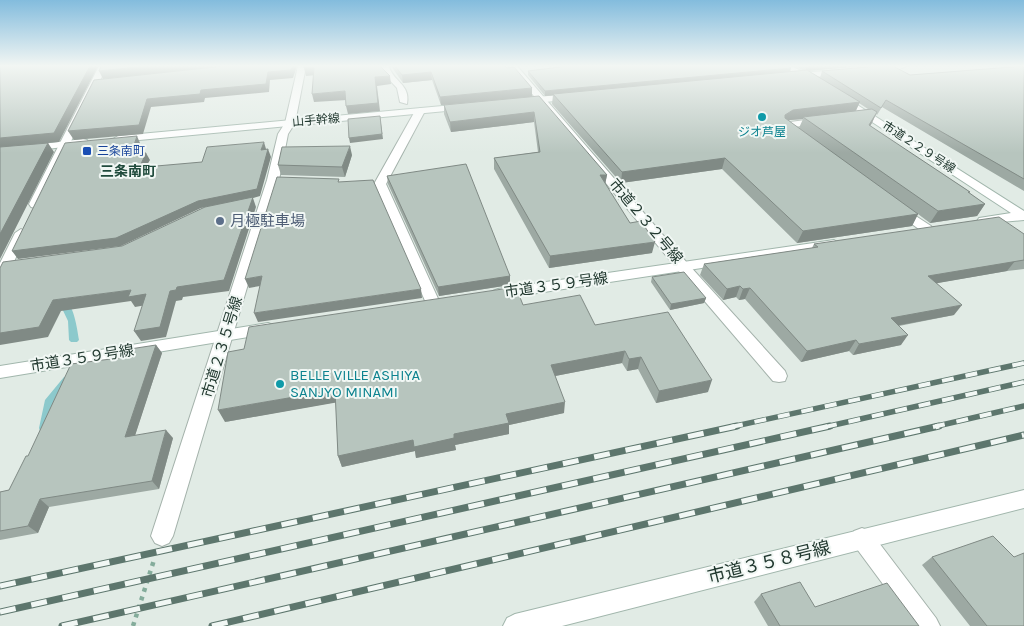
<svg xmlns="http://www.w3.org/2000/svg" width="1024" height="626" viewBox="0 0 1024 626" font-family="Karla,'Noto Sans JP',sans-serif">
  <rect width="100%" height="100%" fill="#e1ebe5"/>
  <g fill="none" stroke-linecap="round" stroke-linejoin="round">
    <path fill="#8cc9cc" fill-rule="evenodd" d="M 62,297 C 74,303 77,328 79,340 L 77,342 L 71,342 L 69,340 L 68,321 L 58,300 Z
      M 67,376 L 70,377 L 72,380 L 55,401 L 49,428 L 48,431 L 44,432 L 40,431 L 39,428 L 45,400 L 64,377 Z"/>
    <g stroke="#a4b2ab" stroke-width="2">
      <path id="lane" d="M 381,66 L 389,66 C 392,81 411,84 407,104 L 400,102 L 397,88 L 383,73 Z"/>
    </g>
    <g stroke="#a4b2ab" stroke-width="2">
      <path id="street" d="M 99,66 L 107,66 L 41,204 L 35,208 L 31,207 L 29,204 Z
        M 298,66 L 306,66 L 295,123 L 288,134 L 279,180 L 173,536 L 169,543 L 162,546 L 155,543 L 151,536 L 267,180 L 278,134 L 285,123 Z
        M 509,66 L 517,66 L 688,264 L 785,371 L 787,376 L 785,381 L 779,382 L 773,381 L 678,270 Z
        M 781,66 L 791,66 L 809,75 L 802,77 Z
        M 420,108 L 425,111 L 386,184 L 440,303 L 438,307 L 428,307 L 426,303 L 374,184 L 415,111 Z
        M 821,118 L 826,121 L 824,123 L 794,127 L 801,134 L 796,137 L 782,127 L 790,122 Z
        M 899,205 L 931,226 L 933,229 L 931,232 L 923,232 L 895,212 L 893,209 L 895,206 Z
        M 21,229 L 27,233 L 7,277 L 5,280 L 0,282 L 0,263 L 15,233 Z
        M 862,528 L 870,531 L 936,618 L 940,626 L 914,626 L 854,545 L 851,538 L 854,531 Z"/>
    </g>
    <g stroke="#a1b6ac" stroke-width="2">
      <path id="secondary" d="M 872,66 L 906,66 C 899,71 878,73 871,68 Z
        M 842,70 L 845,70 L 845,74 L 795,79 L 791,76 L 795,73 Z
        M 573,94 L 576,95 L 576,99 L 524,104 L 519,101 L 524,98 Z
        M 840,94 L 1024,211 L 1024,220 L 979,224 L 977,221 L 979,218 L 1011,213 L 837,99 L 835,97 Z
        M 464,104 L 469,107 L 467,109 L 118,142 L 113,139 L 118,136 Z
        M 83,139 L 87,140 L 88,142 L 87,144 L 0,155 L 0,149 Z
        M 834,240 L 841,244 L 839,247 L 498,299 L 493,297 L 491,294 L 493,291 L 498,289 Z
        M 268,323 L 273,325 L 276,329 L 273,333 L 0,378 L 0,366 Z
        M 1024,490 L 1024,508 L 562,626 L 503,626 L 507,618 L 515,614 Z"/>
    </g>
    <path stroke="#84ac9b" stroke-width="4.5" stroke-dasharray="4 5" stroke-linecap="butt" d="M 133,626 L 154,560"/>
    <use href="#lane" fill="#fff" fill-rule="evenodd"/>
    <use href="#street" fill="#fff" fill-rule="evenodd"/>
    <use href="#secondary" fill="#fff" fill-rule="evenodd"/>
    <g stroke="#5d766d" stroke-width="5.5">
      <path id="rail-far1" d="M 731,427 L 1024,363
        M 825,427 L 1024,382
        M 933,427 L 1024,406"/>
    </g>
    <g stroke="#5d766d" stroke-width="7">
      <path id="rail" d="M 0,586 L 737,426
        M 0,612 L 830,426
        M 62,626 L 939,426
        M 212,626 L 1024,435"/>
    </g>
    <use href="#rail-far1" stroke="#f1f7f4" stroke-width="4" stroke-dasharray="12" stroke-linecap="butt"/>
    <use href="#rail" stroke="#f1f7f4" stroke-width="5" stroke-dasharray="16" stroke-linecap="butt"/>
  </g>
  <path fill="#9da9a3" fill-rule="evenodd" d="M 391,66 L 505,66 L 507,68 L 532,88 L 532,96 L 607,175 L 605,184 L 630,223 L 652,253 L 549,268 L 494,169 L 494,158 L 538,152 L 534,122 L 451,132 L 444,114 L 444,105 L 441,105 L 432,80 L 403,83 Z
    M 795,66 L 862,66 L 808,71 L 820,78 L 822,71 L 910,75 L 1024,66 L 1024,191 L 882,107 L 877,115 L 876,114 L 870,126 L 970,192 L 969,193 L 985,204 L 977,216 L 930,223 L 918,214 L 912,226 L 797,243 L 722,169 L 621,183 L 552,104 L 553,95 L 545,96 L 528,75 L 528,71 L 790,72 L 804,71 ZM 859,103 L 868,109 L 856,111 ZM 803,119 L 799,128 L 788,121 L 790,120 Z
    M 352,155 L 345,177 L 281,175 L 278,165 Z
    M 387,176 L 510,276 L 510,285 L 439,296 L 388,184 Z
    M 1024,234 L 1024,269 L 1007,271 L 937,283 L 954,315 L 899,326 L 901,345 L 853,355 L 849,351 L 801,362 L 745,299 L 739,300 L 736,297 L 723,300 L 700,275 L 704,264 L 812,248 L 814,244 Z
    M 652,277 L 706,298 L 704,303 L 670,310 L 651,282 Z
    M 523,305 L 595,325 L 708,392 L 656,403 L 638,369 L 627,371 L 622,363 L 555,376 L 564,413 L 509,425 L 509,434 L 455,445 L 456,450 L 416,458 L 415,451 L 342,467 L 338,456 L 336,402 L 225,422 Z
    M 156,345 L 162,353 L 135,435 L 173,438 L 159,489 L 49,507 L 38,533 L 0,540 L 0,492 L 9,490 L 28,456 L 127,357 Z
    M 932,557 L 1024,626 L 970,626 L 922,565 Z
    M 761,594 L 815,607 L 919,626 L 768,626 L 754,602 Z"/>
  <path fill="#808a85" d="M 90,66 L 98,66 L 59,142 L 48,143 L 54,152 L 0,259 L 0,138 Z
    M 147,66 L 226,66 L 103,79 L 99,71 Z
    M 293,66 L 297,66 L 293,78 L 270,80 L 269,92 L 205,98 L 204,102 L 151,107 L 143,134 L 74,140 L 68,131 L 147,99 L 201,90 L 268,72 Z
    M 807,66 L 862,66 L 805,71 Z
    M 314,67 L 316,75 L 306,76 L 304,68 Z
    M 791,68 L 790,73 L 545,96 L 545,91 Z
    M 431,72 L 432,80 L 403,83 L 402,75 Z
    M 390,76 L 391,84 L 377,86 L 380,111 L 348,114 L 346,106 L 375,77 Z
    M 532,88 L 532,97 L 441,105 L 440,97 Z
    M 345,91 L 347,100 L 314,102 L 312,94 Z
    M 860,102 L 855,112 L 803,117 L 803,119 L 790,120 L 781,125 L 785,115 L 793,110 Z
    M 534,112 L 534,122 L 451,132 L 450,122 Z
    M 877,112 L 872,123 L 864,136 L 869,125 Z
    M 380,116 L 383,139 L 350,143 L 349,138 Z
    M 137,136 L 140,143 L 135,162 L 131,154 Z
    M 264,142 L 266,149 L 264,157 L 261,150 Z
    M 350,146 L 352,155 L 345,177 L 342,167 Z
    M 268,149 L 271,157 L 260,196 L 253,198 L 256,207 L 229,291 L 183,297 L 182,300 L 176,301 L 166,337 L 141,341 L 134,331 L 170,291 L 177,287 L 252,198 L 201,208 L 121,246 L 18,259 L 12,251 Z
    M 146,153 L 150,160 L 147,165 L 150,170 L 141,164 Z
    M 725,158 L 722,169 L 621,183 L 622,172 Z
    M 600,175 L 607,175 L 605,185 Z
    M 985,204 L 977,216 L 930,223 L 938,211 Z
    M 918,214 L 912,226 L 797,243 L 803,231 Z
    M 655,242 L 652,253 L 549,268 L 550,256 Z
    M 1015,261 L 1007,271 L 921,286 L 928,276 Z
    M 262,276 L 266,285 L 249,288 L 245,279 Z
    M 510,276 L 510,285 L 439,296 L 438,287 Z
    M 740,286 L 736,297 L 723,300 L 727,289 Z
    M 750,288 L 745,299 L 739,300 L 743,289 Z
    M 421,289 L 422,298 L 258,322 L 254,313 Z
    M 131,290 L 146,294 L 152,304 L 135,307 L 131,301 L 61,311 L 48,337 L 0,345 L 0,333 L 53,300 Z
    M 706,298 L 704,303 L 670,310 L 671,304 Z
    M 962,305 L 954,315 L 884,328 L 891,318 Z
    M 908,335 L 901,345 L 853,355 L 859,344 Z
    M 856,340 L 849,351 L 801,362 L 807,351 Z
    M 156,345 L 162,353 L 132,445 L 125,437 Z
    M 625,351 L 622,363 L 550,377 L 551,365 Z
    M 641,357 L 638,369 L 627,371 L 629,359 Z
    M 712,380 L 708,392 L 656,403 L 659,391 Z
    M 335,390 L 339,402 L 225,422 L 218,410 Z
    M 565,402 L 564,413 L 509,425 L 509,434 L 455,445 L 456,450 L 416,458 L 415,451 L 342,467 L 338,456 L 413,440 L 454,434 L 506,414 Z
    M 166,430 L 173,438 L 159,489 L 152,481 Z
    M 40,499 L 49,507 L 38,533 L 28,526 Z"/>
  <path fill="#b7c5be" stroke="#808a85" d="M 0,66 L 90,66 L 54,133 L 0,138 Z
    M 101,66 L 147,66 L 99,71 Z
    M 224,66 L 293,66 L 291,70 L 268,72 L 266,84 L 201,90 L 200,94 L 147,99 L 139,125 L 68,131 L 94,80 Z
    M 304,66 L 380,66 L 390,76 L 375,77 L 378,103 L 346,106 L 345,91 L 312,94 L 314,67 L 304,68 Z
    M 395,66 L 505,66 L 507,68 L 514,67 L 532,88 L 440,97 L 431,72 L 402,75 Z
    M 568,66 L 787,66 L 791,68 L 545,91 L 528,71 Z
    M 878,66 L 893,66 L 910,75 L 1024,66 L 1024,179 L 886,100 L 881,108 L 822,71 Z
    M 807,70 L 860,102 L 793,110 L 785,115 L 785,118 L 918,214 L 803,231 L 725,158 L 622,172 L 553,94 Z
    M 539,96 L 607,175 L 600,175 L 630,223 L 641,221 L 655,242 L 550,256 L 494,158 L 540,152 L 534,112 L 450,122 L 444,105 Z
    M 872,109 L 877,112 L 869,125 L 970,192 L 968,192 L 985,204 L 938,211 L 803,117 Z
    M 380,116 L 382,134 L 349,138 L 348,119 Z
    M 137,136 L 131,154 L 146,153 L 141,164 L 146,163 L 145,167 L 202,162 L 207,147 L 264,142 L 261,150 L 268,149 L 257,189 L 198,201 L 116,238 L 12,251 L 65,143 Z
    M 48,143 L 0,234 L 0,147 Z
    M 350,146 L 342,167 L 278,165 L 282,147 Z
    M 466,164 L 510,276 L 438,287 L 387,176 Z
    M 277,177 L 339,179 L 338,182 L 373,180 L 421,289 L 254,313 L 262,276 L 245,279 Z
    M 253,197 L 224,280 L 177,287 L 176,290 L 170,291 L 160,327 L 134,331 L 146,294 L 128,297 L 131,290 L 53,300 L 39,327 L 0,333 L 0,268 L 3,262 L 122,246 L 205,207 Z
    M 999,217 L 1024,234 L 1024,260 L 928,276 L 962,305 L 891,318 L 908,335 L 859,344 L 856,340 L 807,351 L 750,288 L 743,289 L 740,286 L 727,289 L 704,264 L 818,247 L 814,244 Z
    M 684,272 L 706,298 L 671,304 L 652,277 Z
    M 516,287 L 523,305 L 580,295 L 595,325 L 668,312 L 712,380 L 659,391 L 641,357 L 629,359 L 625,351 L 551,365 L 565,402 L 506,414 L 509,423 L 454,434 L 454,438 L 414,447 L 413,440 L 338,456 L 335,390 L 218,410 L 228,352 L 244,349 L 249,327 Z
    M 156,345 L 125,437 L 166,430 L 152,481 L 40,499 L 28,526 L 0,531 L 0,492 L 9,490 L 26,456 L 28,456 L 71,364 L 127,357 L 130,349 Z
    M 993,536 L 1014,557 L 1024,553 L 1024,626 L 987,626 L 932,557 Z
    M 800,582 L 815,607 L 887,583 L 919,626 L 780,626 L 761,594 Z"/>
  <linearGradient id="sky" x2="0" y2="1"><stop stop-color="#83bcdd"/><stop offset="0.43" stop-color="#f2f6f3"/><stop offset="1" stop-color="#f2f6f3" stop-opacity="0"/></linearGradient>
  <rect width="1024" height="153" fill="url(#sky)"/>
  <g fill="#0f9aa8" stroke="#f1f7f4" stroke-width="2">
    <circle cx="762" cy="117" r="5"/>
    <circle cx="280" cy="384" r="5"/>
  </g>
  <rect fill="#1a4fb4" stroke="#f1f7f4" stroke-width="2" x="82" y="146" width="10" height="10" rx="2.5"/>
  <circle fill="#5c6f8a" stroke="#f1f7f4" stroke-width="2" cx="220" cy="221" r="5"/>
  <g text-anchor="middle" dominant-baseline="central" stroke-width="4" stroke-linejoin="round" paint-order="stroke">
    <g font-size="12" fill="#233a31" stroke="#f1f7f4">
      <text transform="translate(316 120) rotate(-5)">山手幹線</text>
      <text transform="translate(919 147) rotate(33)">市道２２９号線</text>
    </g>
    <g font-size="12" fill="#0d838f" stroke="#f1f7f4">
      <text x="762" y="132">ジオ芦屋</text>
    </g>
    <g font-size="12" fill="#164399" stroke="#f1f7f4" text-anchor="start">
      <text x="97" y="151">三条南町</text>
    </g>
    <g font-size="14" font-weight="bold" fill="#204b3c" stroke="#f1f7f4">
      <text x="128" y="171">三条南町</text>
    </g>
    <g font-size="15" fill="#4e5e75" stroke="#f1f7f4" text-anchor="start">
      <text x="230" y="221">月極駐車場</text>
    </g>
    <g font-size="15" fill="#233a31" stroke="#f1f7f4">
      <text transform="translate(646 221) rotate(50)">市道２３２号線</text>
      <text transform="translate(556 285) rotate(-8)">市道３５９号線</text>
      <text transform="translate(222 347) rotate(-73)">市道２３５号線</text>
      <text transform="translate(82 358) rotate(-9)">市道３５９号線</text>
    </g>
    <g font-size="15" fill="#0d838f" stroke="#f1f7f4" text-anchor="start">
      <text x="290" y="375">BELLE VILLE ASHIYA<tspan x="290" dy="17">SANJYO MINAMI</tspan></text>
    </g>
    <g font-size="18" fill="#233a31" stroke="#f1f7f4">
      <text transform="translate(769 562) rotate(-14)">市道３５８号線</text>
    </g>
  </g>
</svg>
